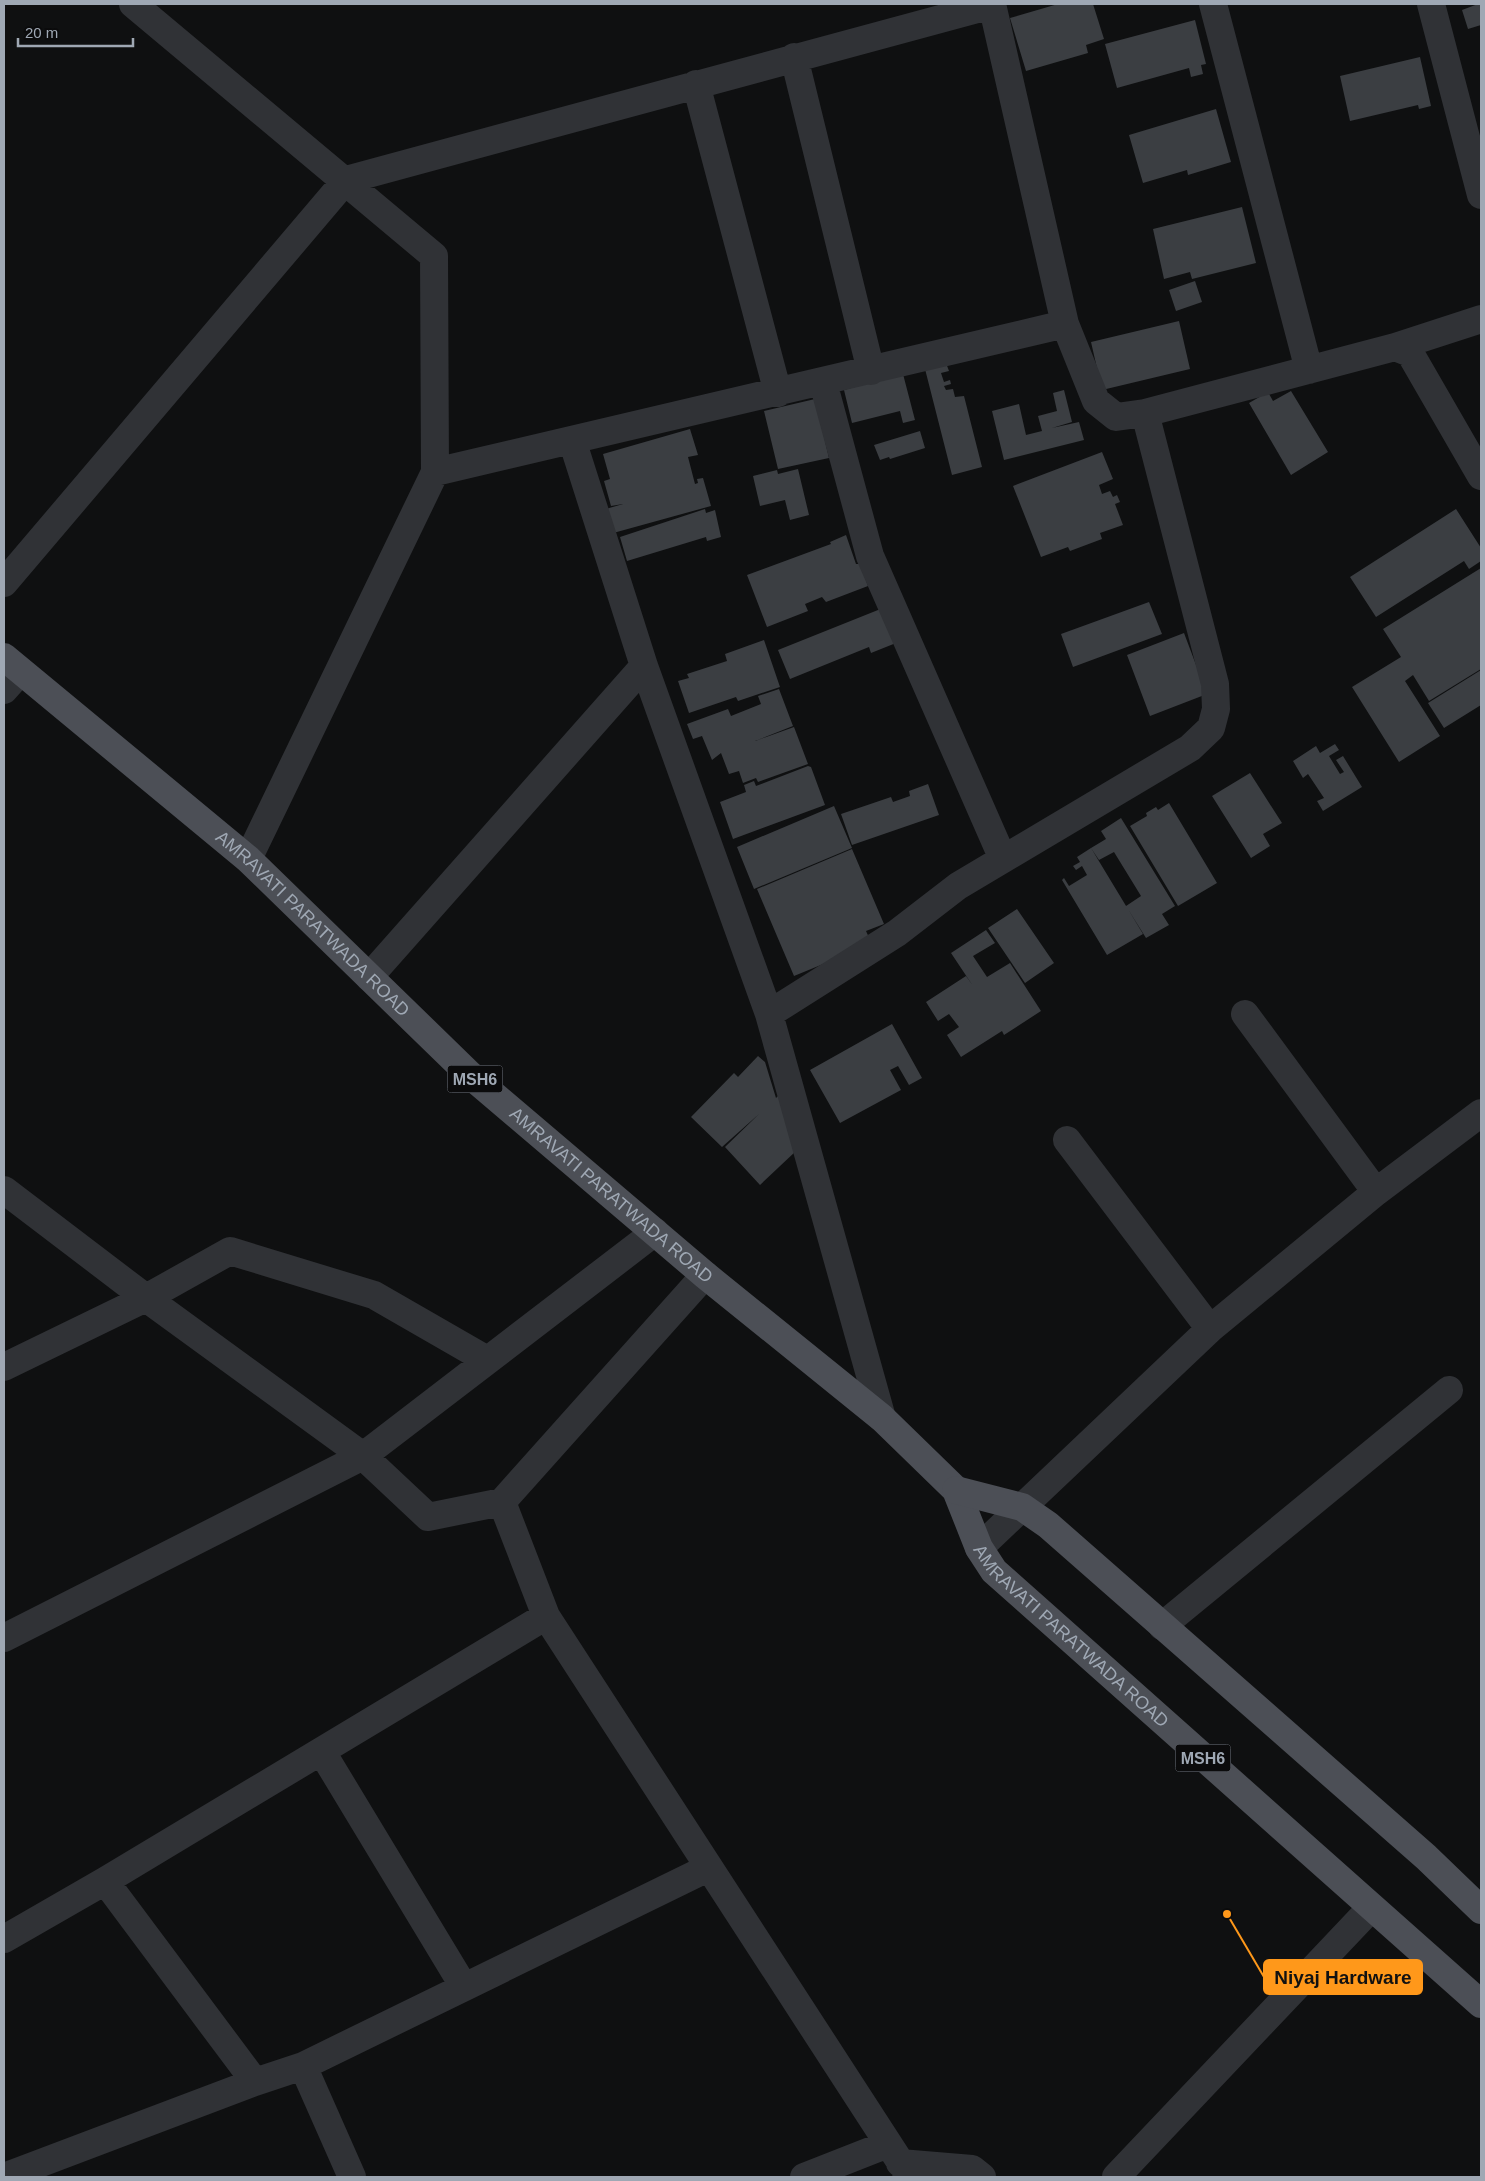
<svg xmlns="http://www.w3.org/2000/svg" width="1485" height="2181" viewBox="0 0 1485 2181" font-family="Arial,sans-serif">
  <rect width="100%" height="100%" fill="#0f1011"/>
  <path fill="#3b3e42" d="M 1058,4 L 1093,4 L 1104,39 L 1086,45 L 1088,53 L 1026,71 L 1010,18 Z
    M 1478,4 L 1481,4 L 1481,25 L 1468,29 L 1462,10 Z
    M 1195,20 L 1206,64 L 1201,65 L 1203,74 L 1191,77 L 1189,68 L 1117,88 L 1105,44 Z
    M 1420,57 L 1431,106 L 1419,109 L 1418,105 L 1350,121 L 1340,76 Z
    M 1216,109 L 1231,162 L 1188,175 L 1187,170 L 1143,183 L 1129,135 Z
    M 1242,207 L 1256,263 L 1192,279 L 1190,272 L 1164,279 L 1153,229 Z
    M 1195,281 L 1202,302 L 1176,311 L 1169,290 Z
    M 1179,321 L 1190,369 L 1102,390 L 1091,342 Z
    M 946,363 L 949,371 L 941,373 L 944,382 L 950,380 L 951,384 L 944,386 L 946,390 L 953,389 L 955,397 L 964,396 L 982,467 L 952,475 L 925,369 Z
    M 903,374 L 915,420 L 903,423 L 900,411 L 852,423 L 844,390 Z
    M 1064,390 L 1072,422 L 1052,428 L 1079,422 L 1084,440 L 1004,460 L 992,411 L 1019,404 L 1026,435 L 1042,431 L 1038,416 L 1057,411 L 1053,393 Z
    M 1291,391 L 1328,452 L 1291,475 L 1249,403 L 1268,392 L 1273,401 Z
    M 815,399 L 829,458 L 778,469 L 764,411 Z
    M 690,429 L 698,455 L 688,457 L 695,484 L 698,483 L 697,479 L 703,478 L 711,506 L 606,535 L 599,511 L 623,504 L 611,506 L 604,481 L 610,479 L 603,454 Z
    M 920,431 L 925,448 L 890,459 L 889,457 L 880,460 L 874,445 Z
    M 1102,452 L 1113,479 L 1099,485 L 1102,494 L 1110,491 L 1113,497 L 1117,495 L 1120,502 L 1115,504 L 1123,525 L 1100,533 L 1102,539 L 1070,551 L 1068,547 L 1041,557 L 1013,486 Z
    M 798,469 L 809,515 L 790,520 L 785,500 L 760,506 L 753,476 L 777,470 L 778,474 Z
    M 705,509 L 706,513 L 715,510 L 721,537 L 707,541 L 706,537 L 627,561 L 620,537 Z
    M 1456,509 L 1481,548 L 1481,561 L 1469,569 L 1464,561 L 1376,617 L 1350,577 Z
    M 846,535 L 856,564 L 860,564 L 868,586 L 826,602 L 822,597 L 805,604 L 808,611 L 767,627 L 747,575 L 831,544 L 830,542 Z
    M 1481,568 L 1481,669 L 1429,701 L 1413,675 L 1405,681 L 1440,736 L 1399,762 L 1352,687 L 1401,657 L 1383,629 Z
    M 1149,602 L 1162,634 L 1073,667 L 1061,634 Z
    M 883,608 L 896,643 L 871,653 L 869,647 L 790,679 L 778,650 Z
    M 1184,633 L 1207,694 L 1150,716 L 1127,655 Z
    M 764,640 L 780,687 L 738,701 L 736,697 L 689,713 L 678,681 L 689,678 L 687,674 L 727,661 L 725,654 Z
    M 1481,670 L 1481,705 L 1444,728 L 1428,703 Z
    M 779,689 L 793,726 L 755,741 L 794,727 L 808,764 L 758,782 L 756,778 L 743,783 L 739,771 L 729,774 L 721,753 L 712,760 L 702,736 L 693,739 L 687,724 L 728,709 L 731,716 L 761,704 L 758,696 Z
    M 1335,744 L 1339,750 L 1329,756 L 1340,774 L 1344,772 L 1336,760 L 1343,756 L 1362,787 L 1323,811 L 1317,801 L 1324,798 L 1308,774 L 1303,778 L 1293,761 L 1316,746 L 1320,753 Z
    M 808,766 L 811,767 L 825,805 L 733,839 L 720,802 L 746,792 L 744,785 L 754,781 L 756,786 Z
    M 1250,773 L 1282,823 L 1263,834 L 1270,846 L 1251,858 L 1212,796 Z
    M 928,784 L 939,815 L 852,845 L 841,814 L 891,797 L 893,802 L 910,796 L 909,791 Z
    M 1169,803 L 1217,883 L 1178,906 L 1130,826 L 1147,816 L 1146,813 L 1156,807 L 1158,810 Z
    M 834,806 L 852,848 L 754,889 L 737,847 Z
    M 1121,818 L 1175,906 L 1162,914 L 1169,925 L 1146,938 L 1126,906 L 1141,896 L 1114,852 L 1099,860 L 1091,848 L 1106,839 L 1101,831 Z
    M 1091,848 L 1143,934 L 1107,955 L 1062,880 L 1064,878 L 1069,886 L 1087,875 L 1082,866 L 1076,870 L 1073,866 L 1080,862 L 1077,857 Z
    M 852,849 L 884,924 L 866,931 L 872,944 L 794,976 L 757,889 Z
    M 1017,909 L 1054,963 L 1025,983 L 988,928 Z
    M 986,930 L 995,943 L 973,956 L 987,977 L 1010,963 L 1041,1011 L 1004,1035 L 1002,1031 L 961,1057 L 947,1035 L 959,1027 L 949,1014 L 938,1021 L 926,1002 L 966,976 L 973,986 L 951,953 Z
    M 892,1024 L 922,1078 L 909,1085 L 898,1066 L 890,1070 L 901,1090 L 840,1123 L 810,1070 Z
    M 758,1056 L 765,1062 L 776,1098 L 778,1096 L 788,1108 L 796,1151 L 760,1185 L 725,1147 L 759,1114 L 722,1147 L 691,1117 L 734,1073 L 738,1077 Z"/>
  <g fill="none" stroke-linecap="round" stroke-linejoin="round">
    <path stroke="#303236" stroke-width="28" d="M 133,4 L 434,256 L 435,472 L 248,859
      M 992,4 L 1065,324 L 1096,401 L 1116,417 L 1145,413 L 1395,347 L 1410,353 L 1481,476
      M 1213,4 L 1309,370
      M 1431,4 L 1481,195
      M 794,57 L 871,371
      M 696,84 L 778,393
      M 1395,347 L 1481,319
      M 823,382 L 870,556 L 1003,859
      M 572,440 L 644,666 L 769,1014 L 882,1418
      M 435,472 L 1065,324
      M 4,583 L 346,180 L 992,5
      M 4,690 L 20,672
      M 369,977 L 644,666
      M 769,1014 L 897,933 L 958,886 L 1190,748 L 1211,728 L 1216,709 L 1215,684 L 1145,413
      M 1245,1014 L 1376,1192
      M 1067,1140 L 1210,1329
      M 4,1190 L 146,1298 L 363,1456 L 428,1517 L 502,1502
      M 4,1367 L 146,1298 L 230,1251 L 374,1295 L 487,1360
      M 979,1548 L 1210,1329 L 1376,1192 L 1481,1113
      M 546,1616 L 910,2177
      M 1162,1626 L 1449,1390
      M 4,1638 L 363,1456 L 655,1232
      M 322,1752 L 464,1987
      M 105,1881 L 255,2082 L 303,2066 L 708,1868
      M 4,1939 L 105,1881 L 546,1616 L 502,1502 L 705,1275
      M 303,2066 L 352,2177
      M 900,2163 L 972,2169 L 982,2177
      M 4,2177 L 255,2082
      M 804,2177 L 888,2144
      M 1116,2177 L 1371,1908"/>
    <g stroke="#4c4f56" stroke-width="28">
      <path id="s1" d="M 4,657 L 248,859 L 470,1075 L 705,1275 L 882,1418 L 956,1490 L 979,1548 L 994,1571 L 1481,2004"/>
      <path d="M 956,1490 L 1022,1507 L 1048,1525 L 1426,1857 L 1481,1910"/>
    </g>
  </g>
  <g text-anchor="middle" dominant-baseline="central" stroke-width="4" stroke-linejoin="round" paint-order="stroke">
    <g fill="#0b0b0c" stroke="#737982" stroke-width="1">
      <rect x="447.5" y="1065.5" width="55" height="27" rx="4"/>
      <rect x="1175.5" y="1744.5" width="55" height="27" rx="4"/>
    </g>
    <g font-size="16" font-weight="bold" fill="#9fa8b4">
      <text x="475" y="1079">MSH6</text>
      <text x="1203" y="1758">MSH6</text>
    </g>
    <g font-size="18" fill="#9fa8b4" stroke="#0b0b0c">
      <text stroke="none"><textPath href="#s1" startOffset="408">AMRAVATI PARATWADA ROAD</textPath></text>
      <text stroke="none"><textPath href="#s1" startOffset="812">AMRAVATI PARATWADA ROAD</textPath></text>
      <text stroke="none"><textPath href="#s1" startOffset="1456">AMRAVATI PARATWADA ROAD</textPath></text>
    </g>
  </g>
  <path fill="none" stroke="#ff981a" stroke-width="2" d="M1227 1914L1264 1977"/>
  <circle fill="#ff981a" stroke="#0b0b0c" stroke-width="2" cx="1227" cy="1914" r="5"/>
  <rect fill="#ff981a" stroke="#ff981a" stroke-width="2" x="1264" y="1960" width="158" height="34" rx="5"/>
  <g font-size="19" text-anchor="middle" font-weight="bold" fill="#111">
    <text x="1343" y="1984">Niyaj Hardware</text>
  </g>
  <rect width="1485" height="2181" fill="none" stroke="#9fa8b4" stroke-width="10"/>
  <path d="M18 38v8h115v-8" fill="none" stroke="#9fa8b4" stroke-width="2.5"/>
  <text x="25" y="38" font-size="15" fill="#9fa8b4" stroke="#0b0b0c" stroke-width="4" paint-order="stroke">20 m</text>
</svg>
